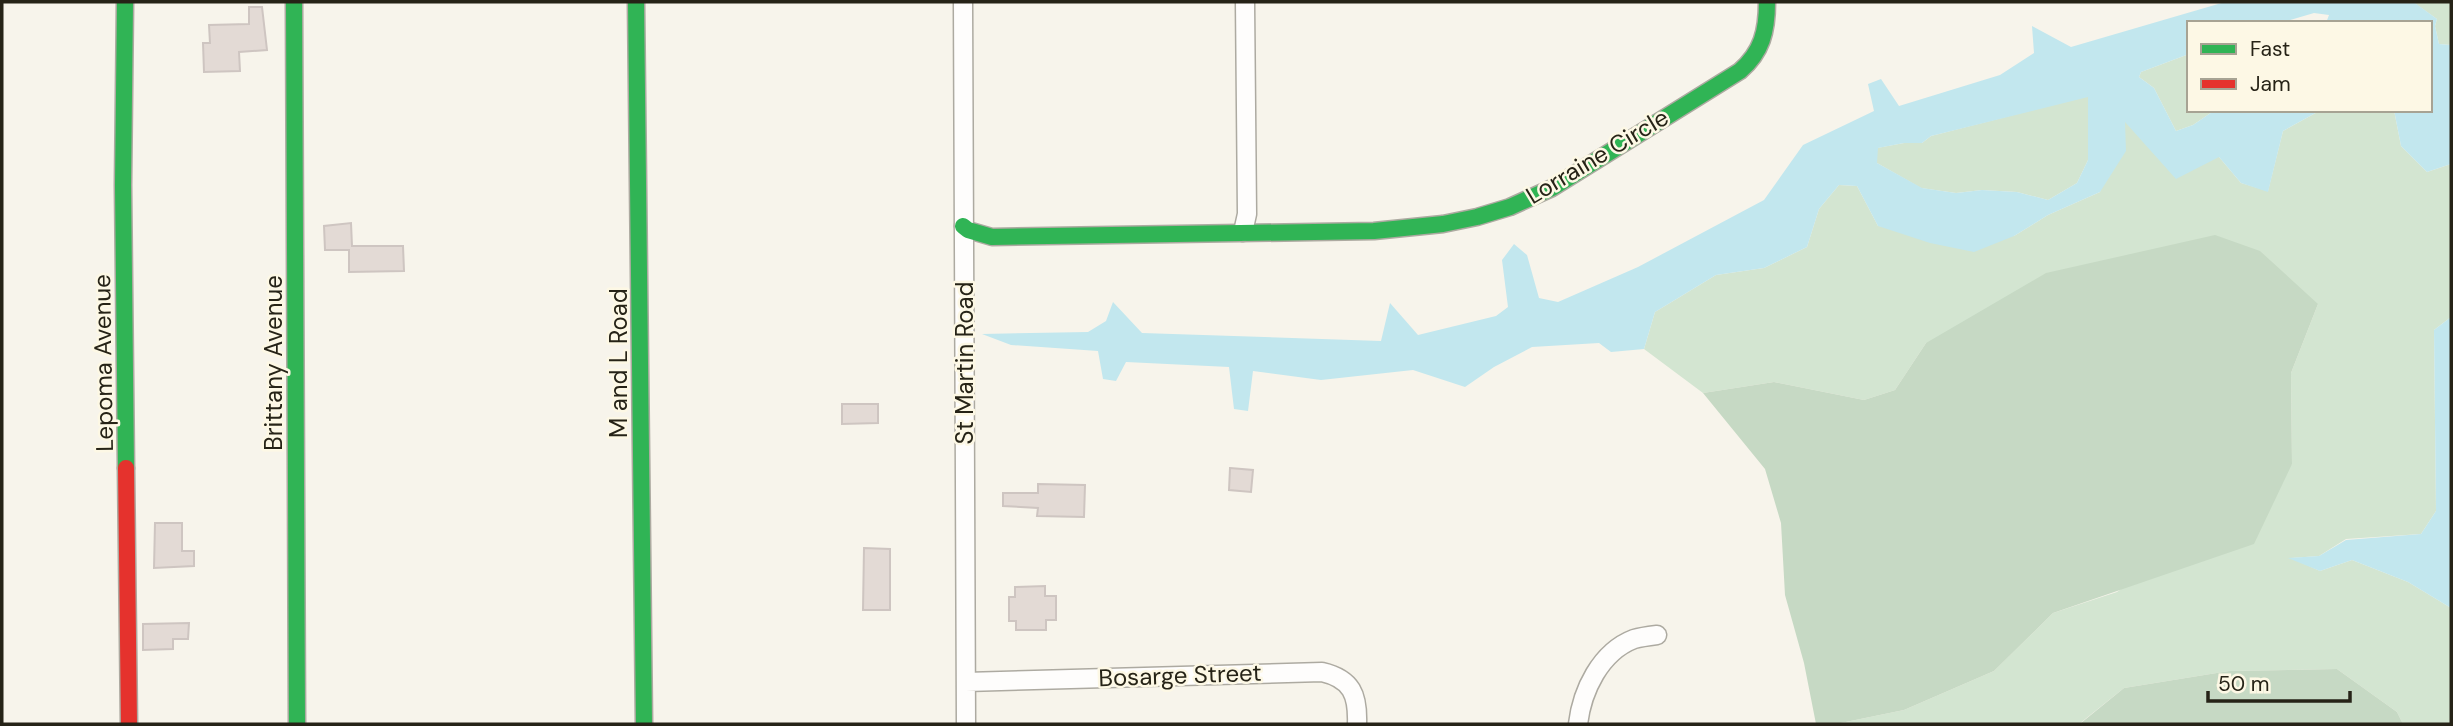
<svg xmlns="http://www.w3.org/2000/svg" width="2453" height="726" viewBox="0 0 2453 726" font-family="'DM Sans',sans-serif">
  <rect width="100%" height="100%" fill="#f7f4eb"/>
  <path fill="#d3e5d1" d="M 2413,2 L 2451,2 L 2451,45 L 2439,44 L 2435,26 L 2437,19 Z
    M 2189,54 L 2189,110 L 2215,110 L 2193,125 L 2176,131 L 2154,88 L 2139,77 L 2141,72 Z
    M 2088,96 L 2088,160 L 2077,183 L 2048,200 L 2017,192 L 1982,190 L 1956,193 L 1921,188 L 1877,163 L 1877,148 L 1904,143 L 1922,143 L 1931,136 Z
    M 2321,110 L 2394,110 L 2401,146 L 2427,172 L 2451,164 L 2451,317 L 2434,330 L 2436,511 L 2421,534 L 2346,539 L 2319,556 L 2291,558 L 2320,571 L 2352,560 L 2408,582 L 2451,608 L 2451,724 L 2403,724 L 2397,712 L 2337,669 L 2229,671 L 2124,688 L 2079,724 L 1836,724 L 1904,710 L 1994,671 L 2053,613 L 2117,592 L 2292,464 L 2291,373 L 2318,304 L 1926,343 L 1895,390 L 1864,400 L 1774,382 L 1703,393 L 1644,349 L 1655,312 L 1716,275 L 1764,268 L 1807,247 L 1819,209 L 1839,185 L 1857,186 L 1878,226 L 2014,236 L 2048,215 L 2100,192 L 2124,121 L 2219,157 L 2241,183 L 2268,191 L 2283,131 Z"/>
  <path fill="#c6d9c4" d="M 2215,235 L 2260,251 L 2318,304 L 2291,373 L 2292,464 L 2254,544 L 2053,613 L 1994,671 L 1904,710 L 1836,724 L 1816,724 L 1804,663 L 1785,595 L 1781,523 L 1765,469 L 1703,393 L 1774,382 L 1864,400 L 1895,390 L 1926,343 L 2046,273 Z
    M 2337,669 L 2397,712 L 2403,724 L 2081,723 L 2124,688 L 2229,671 Z"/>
  <path fill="#c2e7ee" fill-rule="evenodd" d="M 2225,2 L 2415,3 L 2437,19 L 2435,26 L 2439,44 L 2451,45 L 2451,164 L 2427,172 L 2401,146 L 2394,110 L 2430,110 L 2430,23 L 2326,23 L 2329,15 L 2314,13 L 2280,23 L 2189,23 L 2189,54 L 2141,72 L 2139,77 L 2154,88 L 2176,131 L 2193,125 L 2215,110 L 2321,110 L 2283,131 L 2268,192 L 2241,183 L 2219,157 L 2176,179 L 2125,122 L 2126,151 L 2100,192 L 2048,215 L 2014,236 L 1974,252 L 1930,243 L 1878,226 L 1857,186 L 1839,185 L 1819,209 L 1807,247 L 1764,268 L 1716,275 L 1655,312 L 1644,349 L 1611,352 L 1599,343 L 1532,347 L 1494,367 L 1465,387 L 1413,370 L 1321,380 L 1253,371 L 1248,411 L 1234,409 L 1229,367 L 1126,362 L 1116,381 L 1103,379 L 1098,351 L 1011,345 L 982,334 L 1088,332 L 1106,321 L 1113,302 L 1142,333 L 1381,341 L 1390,303 L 1418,335 L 1496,316 L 1508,307 L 1502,260 L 1514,244 L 1527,255 L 1539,298 L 1558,302 L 1638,267 L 1764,200 L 1803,145 L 1874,111 L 1868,84 L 1881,79 L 1899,106 L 2000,75 L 2034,53 L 2032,26 L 2071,47 ZM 2088,97 L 2088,160 L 2077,183 L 2048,200 L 2017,192 L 1982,190 L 1956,193 L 1922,188 L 1877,163 L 1878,148 L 1904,143 L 1922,143 L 1931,136 Z
    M 2451,317 L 2451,608 L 2408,582 L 2352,560 L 2320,571 L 2288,558 L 2319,556 L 2346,540 L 2421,534 L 2436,511 L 2434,330 Z"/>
  <path fill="#e3dad5" stroke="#cec5c1" stroke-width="2" d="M 249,7 L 262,7 L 267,50 L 239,52 L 240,71 L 204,72 L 203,43 L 210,43 L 209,25 L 249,24 Z
    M 351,223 L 352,246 L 403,246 L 404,271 L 349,272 L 349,250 L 325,250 L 324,226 Z
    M 842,404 L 878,404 L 878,423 L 842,424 Z
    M 1230,468 L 1253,470 L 1251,492 L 1229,490 Z
    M 1038,484 L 1085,485 L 1084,517 L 1037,516 L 1038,508 L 1003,506 L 1003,493 L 1038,493 Z
    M 155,523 L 182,523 L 182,551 L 194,551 L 194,566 L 154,568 Z
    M 864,548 L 890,549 L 890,610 L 863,610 Z
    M 1045,586 L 1045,596 L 1056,596 L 1056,620 L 1046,620 L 1046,630 L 1016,630 L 1016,621 L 1009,621 L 1009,597 L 1015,597 L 1015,587 Z
    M 189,623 L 188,639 L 173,639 L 173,649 L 143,650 L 143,624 Z"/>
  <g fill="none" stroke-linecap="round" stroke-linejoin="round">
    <g stroke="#adaaa1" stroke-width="21">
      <path id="street" d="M 963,2 L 966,724
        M 1243,232 L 1247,214 L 1245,2
        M 966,682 L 1322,672 C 1352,679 1358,695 1357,724
        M 1578,724 C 1582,691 1600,652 1634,639 C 1641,637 1649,636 1657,635"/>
    </g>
    <g stroke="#adaaa1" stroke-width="19">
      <path id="fast" d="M 125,2 L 123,185 L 126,468
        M 294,2 L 297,724
        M 636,2 L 644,724
        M 963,226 L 968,230 L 992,237 L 1374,231 L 1443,224 L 1477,217 L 1510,207 L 1552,188 L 1740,71 C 1762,52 1767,31 1767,2"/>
    </g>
    <g stroke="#adaaa1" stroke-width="19">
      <path id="jam" d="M 126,468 L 129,724"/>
    </g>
    <use href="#street" stroke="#fefdfc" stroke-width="18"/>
    <use href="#fast" stroke="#30b455" stroke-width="16"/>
    <use href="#jam" stroke="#e5322d" stroke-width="16"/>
  </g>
  <g text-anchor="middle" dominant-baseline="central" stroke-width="5" stroke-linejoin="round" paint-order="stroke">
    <g font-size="24" fill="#262317" stroke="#fdf8e5">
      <text transform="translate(1597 156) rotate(-31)">Lorraine Circle</text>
      <text transform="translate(103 363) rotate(-91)">Lepoma Avenue</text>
      <text transform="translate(273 363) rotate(-90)">Brittany Avenue</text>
      <text transform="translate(618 363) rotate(-90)">M and L Road</text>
      <text transform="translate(964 363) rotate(-90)">St Martin Road</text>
      <text transform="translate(1180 675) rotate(-2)">Bosarge Street</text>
    </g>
  </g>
  <rect width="2453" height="726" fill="none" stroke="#262317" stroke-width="7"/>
  <rect x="2187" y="21" width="245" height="91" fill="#fdf8e5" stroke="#a7a393" stroke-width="2"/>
  <rect x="2201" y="44" width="35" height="10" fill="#30b455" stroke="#a7a393" stroke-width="2"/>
  <text x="2250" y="56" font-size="21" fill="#262317">Fast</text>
  <rect x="2201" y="79" width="35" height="10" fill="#e5322d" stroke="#a7a393" stroke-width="2"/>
  <text x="2250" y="91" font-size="21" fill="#262317">Jam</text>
  <path d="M2208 691v10h142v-10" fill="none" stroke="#262317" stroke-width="3.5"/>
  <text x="2218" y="691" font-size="21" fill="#262317" stroke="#fdf8e5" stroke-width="5" paint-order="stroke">50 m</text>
</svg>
